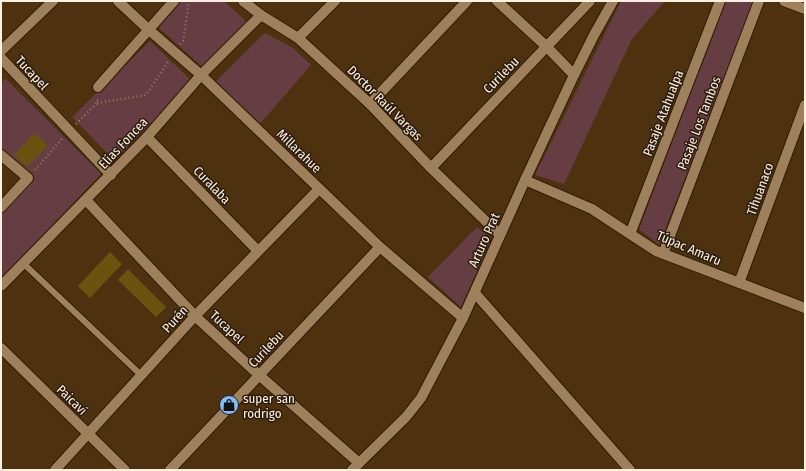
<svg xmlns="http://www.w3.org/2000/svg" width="806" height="471" viewBox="0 0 806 471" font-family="'Fira Sans Condensed',sans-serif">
  <rect width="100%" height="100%" fill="#4e320f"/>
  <path fill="#653d43" d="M 181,1 L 224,1 L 249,24 L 207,71 L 158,27 Z
    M 621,1 L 665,1 L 632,39 L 564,184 L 535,175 Z
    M 726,1 L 754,1 L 659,245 L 639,229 Z
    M 265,33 L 293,48 L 311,65 L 259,125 L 214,83 Z
    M 150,41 L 193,82 L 114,160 L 72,117 Z
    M 5,78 L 101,174 L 1,278 L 1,215 L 34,178 L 1,148 L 1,84 Z
    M 477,227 L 491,239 L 461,307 L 428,277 Z"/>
  <path fill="#69530e" d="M 35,133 L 48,145 L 27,167 L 14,155 Z
    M 110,252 L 122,264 L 90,298 L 78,286 Z
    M 128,269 L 166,307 L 156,317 L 118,280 Z"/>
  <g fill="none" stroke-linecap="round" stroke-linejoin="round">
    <g stroke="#2f1b02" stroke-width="8">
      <path id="lane" d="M 23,263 L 141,375"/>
    </g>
    <g stroke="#2f1b02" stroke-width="12">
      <path id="street" d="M 118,1 L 148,29 L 201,75 L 380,247 L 463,318
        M 497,1 L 547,47 L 574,75
        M 298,38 L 335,1
        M 1,51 L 53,1
        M 1,58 L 111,175
        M 98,87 L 174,1
        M 370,104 L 467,1
        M 147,137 L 258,251
        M 1,155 L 28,178 L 1,207
        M 431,168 L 590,1
        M 525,180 L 592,209 L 656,251 L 805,308
        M 86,200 L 195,316 L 259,375 L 359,463
        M 630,234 L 720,1
        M 663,254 L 759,1
        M 739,283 L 805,105
        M 475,293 L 630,470
        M 1,348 L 125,470
        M 55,470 L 195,316 L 319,189
        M 170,470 L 380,247"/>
    </g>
    <g stroke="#2f1b02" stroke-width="12">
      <path id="secondary" d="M 243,1 L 261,15 L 298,38 L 370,104 L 431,168 L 500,235
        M 784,1 L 805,9
        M 1,286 L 147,137 L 201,75 L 261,15
        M 352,470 L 406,417 L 421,398 L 463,318 L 525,180 L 574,75 L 594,35 L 613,1"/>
    </g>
    <path stroke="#927c61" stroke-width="2.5" stroke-dasharray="1 3" stroke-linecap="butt" d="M 180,44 L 183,41 L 189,1
      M 97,103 L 146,95 L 168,62
      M 76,124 L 97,103 L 98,98
      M 35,170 L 63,138"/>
    <use href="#lane" stroke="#9f805c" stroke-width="6"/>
    <use href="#street" stroke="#9f805c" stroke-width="10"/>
    <use href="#secondary" stroke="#9f805c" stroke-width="10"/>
  </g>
  <defs>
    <g id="shop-disc" transform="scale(1)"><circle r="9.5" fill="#80bdfa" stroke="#2a1d0f"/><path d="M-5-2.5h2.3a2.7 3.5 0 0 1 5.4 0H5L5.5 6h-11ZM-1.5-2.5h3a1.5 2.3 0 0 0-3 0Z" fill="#111"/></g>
  </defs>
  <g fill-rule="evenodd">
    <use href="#shop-disc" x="229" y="405"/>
  </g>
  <g text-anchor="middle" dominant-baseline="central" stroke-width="3" stroke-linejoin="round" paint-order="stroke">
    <g font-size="13" fill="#fff1e2" stroke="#2a1d0f">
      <text transform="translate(32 73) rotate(47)">Tucapel</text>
      <text transform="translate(501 75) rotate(-46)">Curilebu</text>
      <text transform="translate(385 103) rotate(45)">Doctor Raúl Vargas</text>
      <text transform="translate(663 113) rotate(-69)">Pasaje Atahualpa</text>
      <text transform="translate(699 123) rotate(-69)">Pasaje Los Tambos</text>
      <text transform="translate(123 143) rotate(-47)">Elías Foncea</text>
      <text transform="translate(299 151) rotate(44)">Millarahue</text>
      <text transform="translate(212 185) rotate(46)">Curalaba</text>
      <text transform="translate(760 189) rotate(-70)">Tihuanaco</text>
      <text transform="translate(484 240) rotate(-66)">Arturo Prat</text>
      <text transform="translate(689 248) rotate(23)">Túpac Amaru</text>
      <text transform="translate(175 319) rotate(-48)">Purén</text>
      <text transform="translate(227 327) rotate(43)">Tucapel</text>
      <text transform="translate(266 349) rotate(-47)">Curilebu</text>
      <text transform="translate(72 400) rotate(44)">Paicaví</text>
    </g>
    <g font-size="13" fill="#fff1e2" stroke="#2a1d0f" text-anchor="start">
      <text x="243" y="398">super san<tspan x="243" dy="15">rodrigo</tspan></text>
    </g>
  </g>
  <rect width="806" height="471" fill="none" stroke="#fff1e2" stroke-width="4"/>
</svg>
